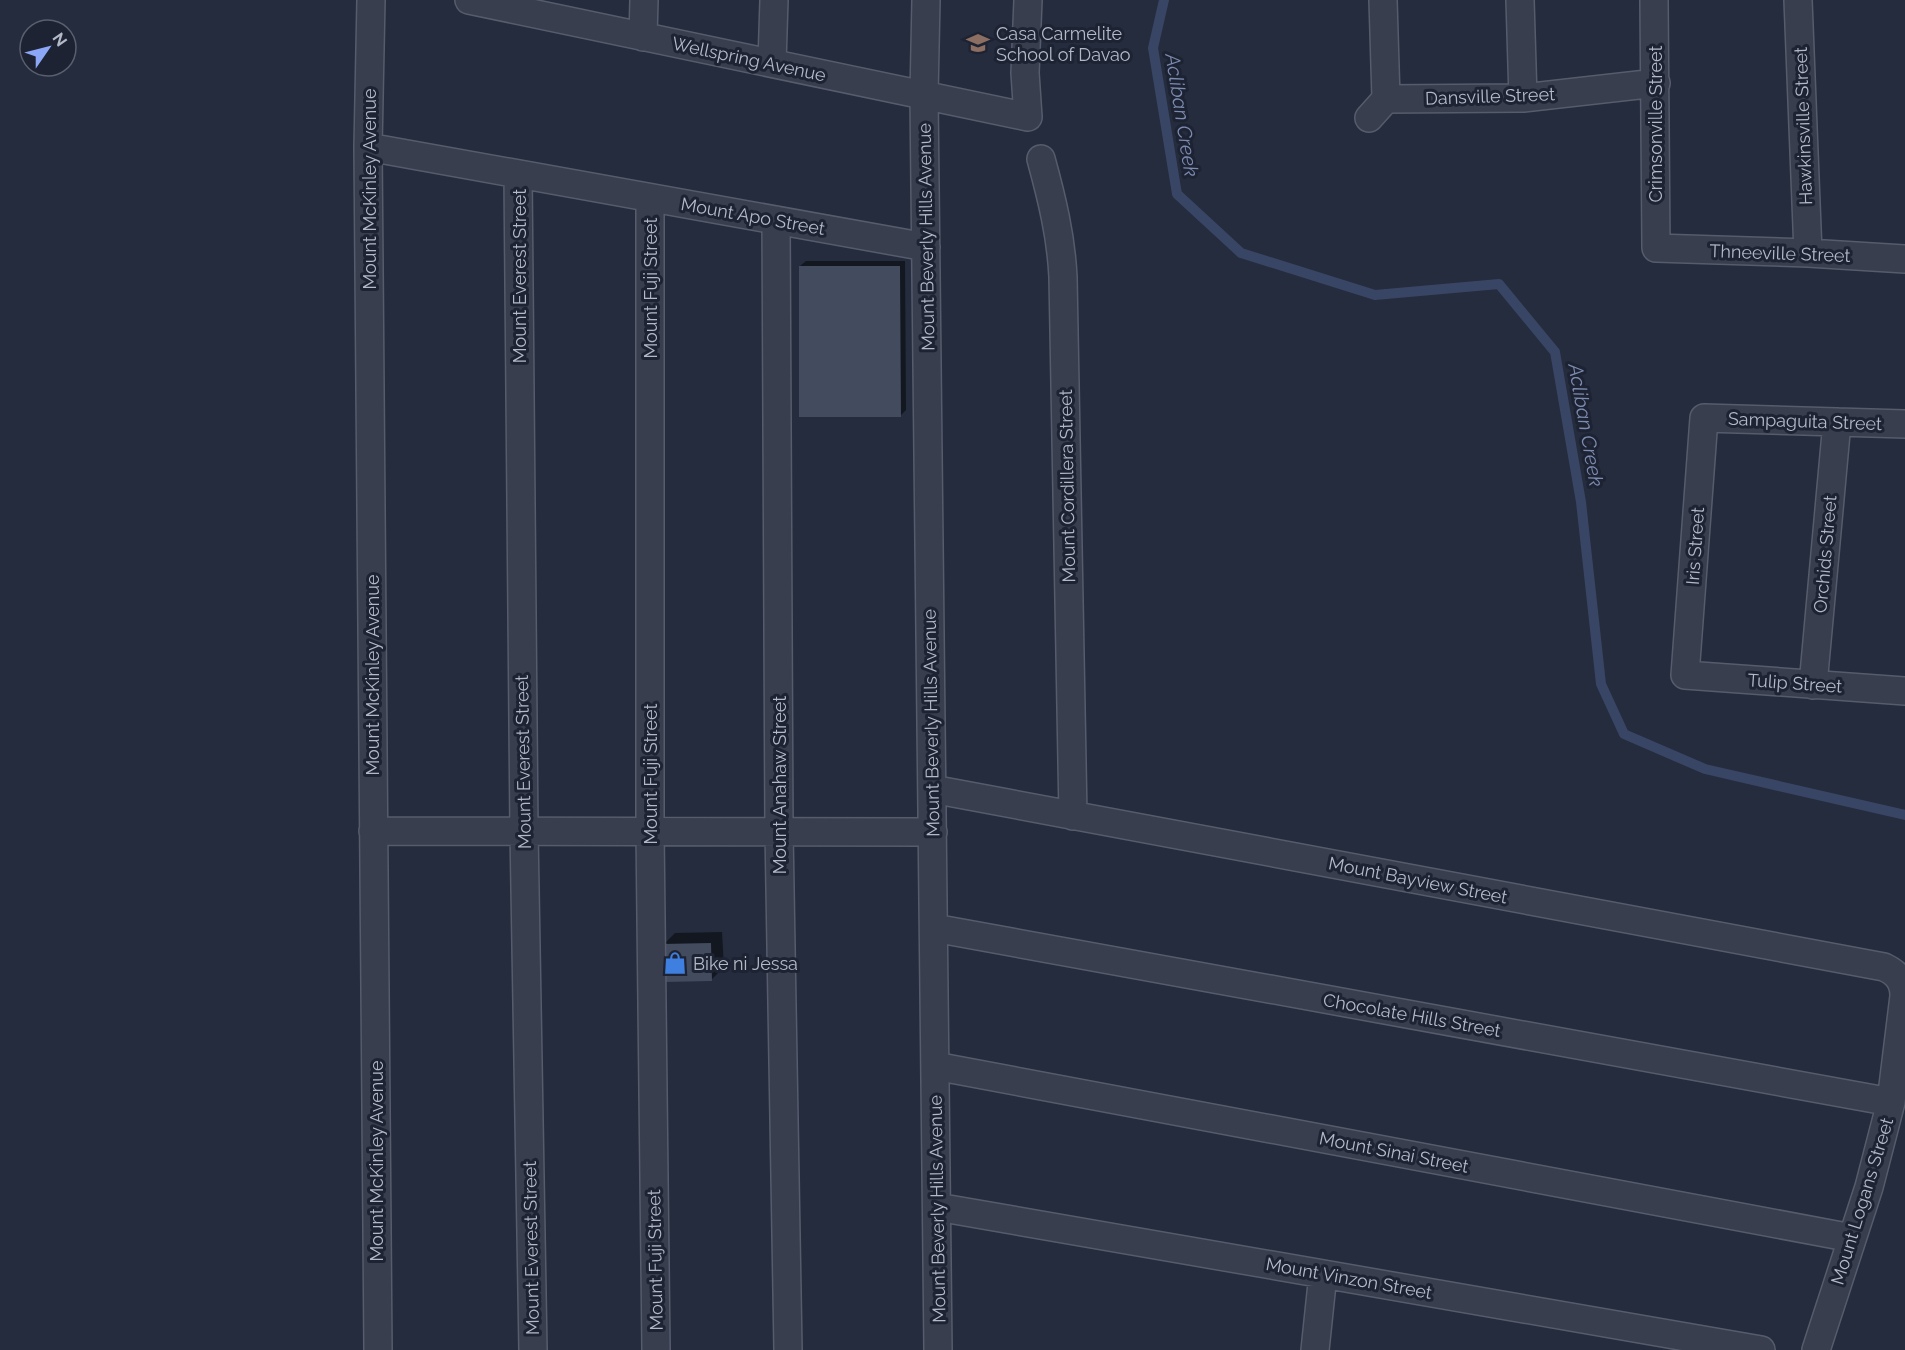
<svg xmlns="http://www.w3.org/2000/svg" width="1905" height="1350" viewBox="0 0 1905 1350" font-family="Raleway,sans-serif">
  <rect width="100%" height="100%" fill="#242c3d"/>
  <path fill="#0007" d="M 806,261 L 905,261 L 906,410 L 900,416 L 800,266 Z
    M 722,932 L 724,967 L 712,979 L 663,945 L 675,933 Z"/>
  <g fill="none" stroke-linecap="round" stroke-linejoin="round">
    <path stroke="#394564" stroke-width="10" d="M 1164,0 L 1153,48 L 1177,194 L 1241,253 L 1375,295 L 1499,284 L 1555,352 L 1581,502 L 1601,684 L 1624,734 L 1705,769 L 1905,815"/>
  </g>
  <path fill="#434b5f" d="M 799,266 L 900,266 L 901,417 L 799,417 Z
    M 711,943 L 712,981 L 664,982 L 662,944 Z"/>
  <g fill="none" stroke-linecap="round" stroke-linejoin="round">
    <g stroke="#565c6b" stroke-width="30">
      <path id="minor" d="M 371,0 L 368,147 L 378,1350
        M 469,0 L 1028,117 L 1025,73 L 1028,0
        M 926,0 L 924,95 L 938,1350
        M 1383,0 L 1386,99
        M 1520,0 L 1523,98
        M 1654,0 L 1656,248 L 1808,253 L 1905,259
        M 1798,0 L 1808,253
        M 643,37 L 644,0
        M 772,63 L 774,0
        M 1369,118 L 1386,99 L 1523,98 L 1656,83
        M 368,147 L 926,247
        M 1041,159 C 1052,199 1061,236 1063,277 L 1073,816
        M 518,174 L 524,831 L 533,1350
        M 650,198 L 650,831 L 656,1350
        M 776,220 L 779,831 L 788,1350
        M 1905,424 L 1704,418 L 1685,675 L 1905,691
        M 1813,685 L 1837,422
        M 932,789 L 1884,967 C 1897,973 1904,981 1904,996 L 1891,1102 L 1869,1187 L 1816,1350
        M 373,831 L 933,832
        M 934,928 L 1891,1102
        M 935,1066 L 1852,1238
        M 937,1207 L 1761,1350
        M 1315,1350 L 1323,1274"/>
    </g>
    <use href="#minor" stroke="#383e4d" stroke-width="27"/>
  </g>
  <defs>
    <g id="school-bare" transform="scale(1.8)"><path d="M0-5L7-2L0 1L-7-2ZM-4 1L0 2.5L4 1V4Q0 6-4 4Z" fill="#8d6e63" stroke="#1d2332" stroke-width="2.5" paint-order="stroke"/></g>
    <g id="shop-bare" transform="scale(1.8)"><path d="M-5-2.5h2.3a2.7 3.5 0 0 1 5.4 0H5L5.5 6h-11ZM-1.5-2.5h3a1.5 2.3 0 0 0-3 0Z" fill="#3f7fe0" stroke="#1d2332" stroke-width="2.5" paint-order="stroke"/></g>
  </defs>
  <g fill-rule="evenodd">
    <use href="#school-bare" x="978" y="43"/>
    <use href="#shop-bare" x="675" y="963"/>
  </g>
  <g text-anchor="middle" dominant-baseline="central" stroke-width="6" stroke-linejoin="round" paint-order="stroke">
    <g font-size="18" fill="#b4b9c8" stroke="#1d2332" text-anchor="start">
      <text x="996" y="33">Casa Carmelite<tspan x="996" dy="21">School of Davao</tspan></text>
      <text x="693" y="963">Bike ni Jessa</text>
    </g>
    <g font-size="18" fill="#b4b9c8" stroke="#1d2332">
      <text transform="translate(749 59) rotate(12)">Wellspring Avenue</text>
      <text transform="translate(1490 96) rotate(-2)">Dansville Street</text>
      <text transform="translate(1655 124) rotate(-90)">Crimsonville Street</text>
      <text transform="translate(1803 126) rotate(-92)">Hawkinsville Street</text>
      <text transform="translate(369 189) rotate(-90)">Mount McKinley Avenue</text>
      <text transform="translate(753 216) rotate(10)">Mount Apo Street</text>
      <text transform="translate(926 237) rotate(-91)">Mount Beverly Hills Avenue</text>
      <text transform="translate(1780 253) rotate(2)">Thneeville Street</text>
      <text transform="translate(519 276) rotate(-90)">Mount Everest Street</text>
      <text transform="translate(650 288) rotate(-90)">Mount Fuji Street</text>
      <text transform="translate(1805 421) rotate(2)">Sampaguita Street</text>
      <text transform="translate(1067 486) rotate(-91)">Mount Cordillera Street</text>
      <text transform="translate(1695 546) rotate(-86)">Iris Street</text>
      <text transform="translate(1825 554) rotate(-85)">Orchids Street</text>
      <text transform="translate(372 675) rotate(-90)">Mount McKinley Avenue</text>
      <text transform="translate(1795 683) rotate(4)">Tulip Street</text>
      <text transform="translate(931 723) rotate(-91)">Mount Beverly Hills Avenue</text>
      <text transform="translate(523 762) rotate(-91)">Mount Everest Street</text>
      <text transform="translate(650 774) rotate(-90)">Mount Fuji Street</text>
      <text transform="translate(779 785) rotate(-90)">Mount Anahaw Street</text>
      <text transform="translate(1418 880) rotate(11)">Mount Bayview Street</text>
      <text transform="translate(1412 1015) rotate(10)">Chocolate Hills Street</text>
      <text transform="translate(1394 1152) rotate(11)">Mount Sinai Street</text>
      <text transform="translate(376 1161) rotate(-90)">Mount McKinley Avenue</text>
      <text transform="translate(1862 1201) rotate(-73)">Mount Logans Street</text>
      <text transform="translate(937 1209) rotate(-91)">Mount Beverly Hills Avenue</text>
      <text transform="translate(531 1248) rotate(-91)">Mount Everest Street</text>
      <text transform="translate(655 1260) rotate(-91)">Mount Fuji Street</text>
      <text transform="translate(1349 1278) rotate(10)">Mount Vinzon Street</text>
    </g>
    <g font-size="20" font-style="italic" fill="#7c8cb0" stroke="#1d2332">
      <text transform="translate(1182 115) rotate(81)">Acliban Creek</text>
      <text transform="translate(1586 425) rotate(80)">Acliban Creek</text>
    </g>
  </g>
  <g transform="translate(48 48) rotate(55)"><circle r="28" fill="#1d2332" stroke="#595f6e" stroke-width="1.5"/>
  <path d="M0-4.5L10 22L0 15L-10 22Z" fill="#8ca7f6"/>
  <text y="-9" font-size="16" font-weight="bold" text-anchor="middle" fill="#b4b9c8">N</text>
  </g>
</svg>
